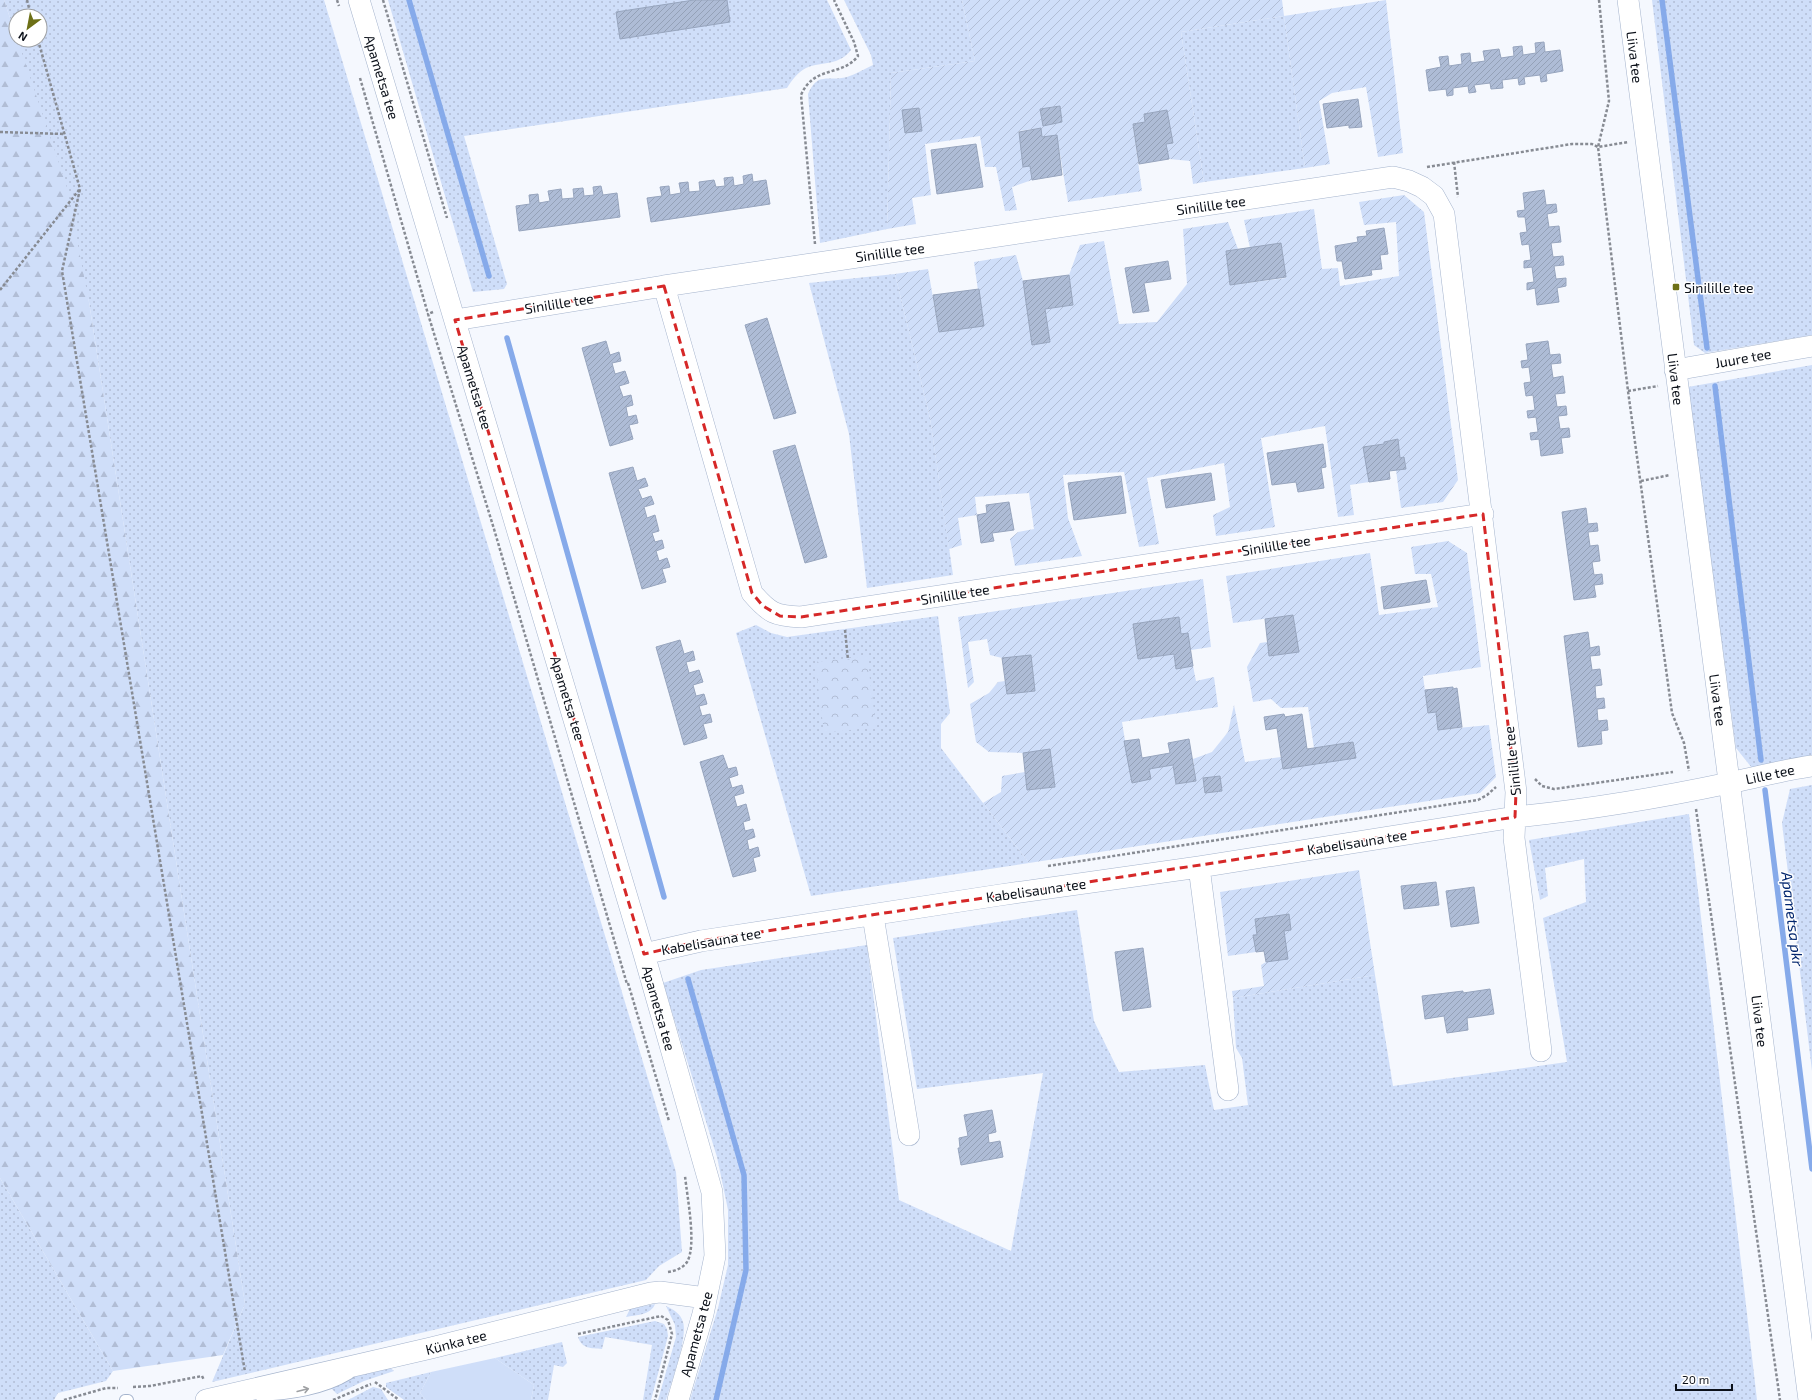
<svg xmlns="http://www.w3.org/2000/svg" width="1812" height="1400" viewBox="0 0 1812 1400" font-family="'Exo 2',sans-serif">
  <defs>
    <pattern id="grass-dots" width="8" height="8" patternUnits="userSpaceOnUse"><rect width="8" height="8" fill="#cfdef9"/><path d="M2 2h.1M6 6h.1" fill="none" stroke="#b1bdd5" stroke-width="1.8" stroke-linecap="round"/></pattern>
    <pattern id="forest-firs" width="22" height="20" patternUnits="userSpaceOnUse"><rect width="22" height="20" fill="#cfdef9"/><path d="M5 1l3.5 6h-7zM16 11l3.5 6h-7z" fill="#b1bdd5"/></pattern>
    <pattern id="park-crowns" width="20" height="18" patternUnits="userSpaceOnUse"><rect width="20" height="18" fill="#cfdef9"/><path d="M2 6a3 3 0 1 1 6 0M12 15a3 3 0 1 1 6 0" fill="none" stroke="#b1bdd5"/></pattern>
    <pattern id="garden-furrows" width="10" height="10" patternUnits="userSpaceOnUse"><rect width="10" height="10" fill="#cfdef9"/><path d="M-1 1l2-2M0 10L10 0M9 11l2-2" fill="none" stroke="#b1bdd5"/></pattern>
    <pattern id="building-hatch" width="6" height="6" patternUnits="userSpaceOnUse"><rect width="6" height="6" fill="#aebcd6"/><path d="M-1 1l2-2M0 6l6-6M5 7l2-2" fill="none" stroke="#94a1b7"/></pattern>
  </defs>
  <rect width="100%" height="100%" fill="#f5f8fe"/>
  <path fill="url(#grass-dots)" d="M 4,0 L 324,0 L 676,1172 L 682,1252 L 659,1266 L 646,1280 L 212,1382 L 245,1304 L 89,302 L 17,40 L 40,40 L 40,16 L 16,16 L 16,36 Z
    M 388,0 L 827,0 L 851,50 C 839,66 823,61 806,68 C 798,72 792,80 787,88 L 464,136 L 507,284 L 504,289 L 473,292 Z
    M 844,0 L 962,0 L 975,61 L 891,73 L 887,229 L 820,243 L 808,94 C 818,71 828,82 847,77 C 856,74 864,69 873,65 L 871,55 Z
    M 1652,0 L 1812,0 L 1812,335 L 1705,353 L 1694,345 Z
    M 1284,16 L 1305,168 L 1204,182 L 1181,32 Z
    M 895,274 L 930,418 L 953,575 L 867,588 L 849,434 L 809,283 Z
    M 1812,365 L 1812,757 L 1752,768 L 1736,748 L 1688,387 Z
    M 938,616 L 950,713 L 941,724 L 941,748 L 1029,863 L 811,896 L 736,633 L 756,625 L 771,633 L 787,637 Z
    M 1812,785 L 1812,1071 L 1782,823 L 1790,789 Z
    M 1689,814 L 1757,1400 L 690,1400 L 718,1308 L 728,1265 L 728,1210 L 717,1157 L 663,983 L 701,970 L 867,945 L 899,1200 L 1011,1251 L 1043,1073 L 917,1089 L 893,938 L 1077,910 L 1094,1021 L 1119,1072 L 1205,1065 L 1214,1110 L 1248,1105 L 1242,1058 L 1236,1048 L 1233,998 L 1375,975 L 1393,1086 L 1567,1062 L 1543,918 L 1586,902 L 1584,859 L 1545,868 L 1548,896 L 1540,900 L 1529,840 Z
    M 0,1178 L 113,1371 L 106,1381 L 58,1393 L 54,1400 L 0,1400 Z
    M 655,1304 C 651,1315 636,1315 626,1317 L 630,1309 Z
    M 666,1306 C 673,1309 681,1314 683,1322 C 688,1338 671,1383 666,1400 L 658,1400 L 676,1337 L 675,1325 Z
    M 655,1321 L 664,1324 L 667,1329 L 668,1336 L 651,1400 L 643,1400 L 652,1345 L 605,1337 L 602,1349 C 591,1348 582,1349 578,1337 Z
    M 562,1342 L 567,1363 L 563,1367 L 554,1365 L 548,1400 L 531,1400 L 534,1385 L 495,1358 Z
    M 387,1365 L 394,1371 L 364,1381 L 337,1394 L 330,1387 L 362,1373 Z
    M 431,1372 L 420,1393 L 426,1400 L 404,1400 L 386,1387 L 386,1383 L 390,1382 Z
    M 373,1387 L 381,1389 L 388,1400 L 348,1400 Z"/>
  <path fill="url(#forest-firs)" d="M 0,0 L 4,0 L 66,184 L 89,302 L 245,1304 L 223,1355 L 113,1371 L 0,1178 Z"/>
  <path fill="url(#park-crowns)" d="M 867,656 L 876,727 L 824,733 L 815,662 Z"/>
  <path fill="url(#garden-furrows)" fill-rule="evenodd" d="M 962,0 L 1282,0 L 1284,16 L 1386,0 L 1403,153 L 1378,157 L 1366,87 L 1332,93 L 1319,101 L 1330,164 L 1305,168 L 1284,16 L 1181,32 L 1204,182 L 1193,184 L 1190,161 L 1169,159 L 1166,144 L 1173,143 L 1167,110 L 1144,114 L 1145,122 L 1133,124 L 1142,191 L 1068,202 L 1057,136 L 1042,137 L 1041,128 L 1019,131 L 1023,166 L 1030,166 L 1032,180 L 1012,187 L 1017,210 L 1005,211 L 996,167 L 985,167 L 980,136 L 925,144 L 931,195 L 912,198 L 916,224 L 887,229 L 891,73 L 975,61 ZM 1060,106 L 1062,122 L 1043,126 L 1040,109 Z
    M 1404,195 L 1424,212 L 1458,480 L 1443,502 L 1401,508 L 1396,470 L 1406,468 L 1404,457 L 1400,458 L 1398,439 L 1384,442 L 1384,444 L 1364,447 L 1369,482 L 1350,485 L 1354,515 L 1338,517 L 1325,426 L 1261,438 L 1275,527 L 1216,536 L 1213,515 L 1230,507 L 1224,463 L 1147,478 L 1159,544 L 1139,547 L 1124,472 L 1063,475 L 1068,518 L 1082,556 L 1015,566 L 1010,539 L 1018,532 L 1034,529 L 1029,493 L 975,497 L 977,515 L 958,518 L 962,545 L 949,549 L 930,418 L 895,274 L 928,269 L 939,332 L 983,326 L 974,262 L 1016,255 L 1023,281 L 1032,344 L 1050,342 L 1045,309 L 1073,305 L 1069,275 L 1080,245 L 1104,241 L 1119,324 L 1157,322 L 1187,284 L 1183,229 L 1228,222 L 1238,249 L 1226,251 L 1230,285 L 1286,278 L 1281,243 L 1250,248 L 1244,220 L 1314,209 L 1322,269 L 1338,268 L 1340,286 L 1399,276 L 1396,222 L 1364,225 L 1359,202 Z
    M 1448,541 L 1467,553 L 1481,667 L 1423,676 L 1428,713 L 1436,712 L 1438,730 L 1489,725 L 1496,777 L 1480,793 L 1029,863 L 983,803 L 1001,792 L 1002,776 L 1025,772 L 1027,790 L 1055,787 L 1050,750 L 1023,753 L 989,752 L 976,742 L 970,704 L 989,693 L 998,682 L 1005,681 L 1007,694 L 1035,691 L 1031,655 L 1002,658 L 990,655 L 987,639 L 968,642 L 974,682 L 968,688 L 958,617 L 1203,579 L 1211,647 L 1191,650 L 1188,633 L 1181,634 L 1178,617 L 1133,624 L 1138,659 L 1174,654 L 1176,669 L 1193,666 L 1196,681 L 1214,677 L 1218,707 L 1122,722 L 1132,783 L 1151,779 L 1149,769 L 1173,765 L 1176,784 L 1196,781 L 1193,759 L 1212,752 L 1228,732 L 1234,705 L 1245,762 L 1281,757 L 1283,769 L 1356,757 L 1353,742 L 1314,748 L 1308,707 L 1281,708 L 1271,699 L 1253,702 L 1247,667 L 1260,643 L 1267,642 L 1270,656 L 1299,651 L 1293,615 L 1233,623 L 1226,576 L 1370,553 L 1379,615 L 1438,607 L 1431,574 L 1415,574 L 1411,547 ZM 1220,776 L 1222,791 L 1205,793 L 1203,778 Z
    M 1359,870 L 1375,975 L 1233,998 L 1232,991 L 1264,986 L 1261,965 L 1266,962 L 1284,931 L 1291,930 L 1289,914 L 1255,919 L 1257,935 L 1253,935 L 1256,952 L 1228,956 L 1220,892 Z"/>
  <path fill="#cfdef9" d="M 495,1358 L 534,1385 L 531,1400 L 426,1400 L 420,1393 L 431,1372 Z"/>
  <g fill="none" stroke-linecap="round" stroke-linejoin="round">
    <path stroke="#86aaea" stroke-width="5.5" d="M 409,0 L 489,276
      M 1662,0 L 1707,348
      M 507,338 L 664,897
      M 1715,386 L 1761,760
      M 1765,790 L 1812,1169
      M 688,979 L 744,1175 L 746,1270 L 716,1400"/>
  </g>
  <path fill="url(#building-hatch)" stroke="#97a5be" d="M 694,0 L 727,0 L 730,22 L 620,39 L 616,12 Z
    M 1544,42 L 1545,52 L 1560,50 L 1563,71 L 1546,74 L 1547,81 L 1541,82 L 1540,75 L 1524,77 L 1525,84 L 1519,85 L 1518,78 L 1502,80 L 1503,88 L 1491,89 L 1490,83 L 1474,85 L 1476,92 L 1469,93 L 1468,86 L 1453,88 L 1453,95 L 1447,96 L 1446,89 L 1429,91 L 1426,70 L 1441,67 L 1439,57 L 1448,56 L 1449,66 L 1462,64 L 1461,54 L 1470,53 L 1471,63 L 1485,61 L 1483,51 L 1499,49 L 1501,58 L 1514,56 L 1513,47 L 1522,46 L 1523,55 L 1536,53 L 1535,43 Z
    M 1358,99 L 1362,127 L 1349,128 L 1349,125 L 1327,128 L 1323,104 Z
    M 1060,106 L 1062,122 L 1043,126 L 1040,109 Z
    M 919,108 L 922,131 L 905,133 L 902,110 Z
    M 1167,110 L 1173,143 L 1166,144 L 1169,159 L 1139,164 L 1133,124 L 1145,122 L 1144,114 Z
    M 1041,128 L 1042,137 L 1057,135 L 1062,175 L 1032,180 L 1030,166 L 1023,167 L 1019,132 Z
    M 976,144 L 983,187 L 937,194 L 931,150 Z
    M 752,174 L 753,182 L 766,180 L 770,204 L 651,222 L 647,198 L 662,196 L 660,187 L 669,186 L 670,195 L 681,193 L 679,183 L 688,182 L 689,192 L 700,191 L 699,182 L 714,180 L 716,187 L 725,186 L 724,178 L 733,177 L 734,186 L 744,184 L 743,176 Z
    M 601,186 L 603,195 L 617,193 L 620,217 L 519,231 L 516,206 L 530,204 L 529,195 L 538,194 L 539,203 L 550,201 L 548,191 L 561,189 L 562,199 L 574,198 L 573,189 L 583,188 L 584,196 L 594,195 L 593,187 Z
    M 1544,190 L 1546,205 L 1556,204 L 1557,212 L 1547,214 L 1549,227 L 1559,226 L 1561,242 L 1551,243 L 1553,257 L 1563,256 L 1564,265 L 1554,266 L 1556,279 L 1566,278 L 1566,286 L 1557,288 L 1559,302 L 1537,305 L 1535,288 L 1527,290 L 1527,283 L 1534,282 L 1532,267 L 1524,268 L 1524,261 L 1531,260 L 1529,244 L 1522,245 L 1520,233 L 1527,232 L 1525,217 L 1518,217 L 1517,211 L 1525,210 L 1523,193 Z
    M 1384,228 L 1388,254 L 1380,255 L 1382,269 L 1371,270 L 1372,275 L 1345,279 L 1342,261 L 1337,261 L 1335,246 L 1358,242 L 1357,237 L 1367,236 L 1366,231 Z
    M 1281,243 L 1286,277 L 1230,285 L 1226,251 Z
    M 1168,261 L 1171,279 L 1144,283 L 1149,311 L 1133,313 L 1125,268 Z
    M 1069,275 L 1073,305 L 1045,309 L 1050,342 L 1032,345 L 1023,281 Z
    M 979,289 L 984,326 L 939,332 L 933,295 Z
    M 767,318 L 796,413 L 774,419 L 745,325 Z
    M 606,341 L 610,355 L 619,352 L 621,361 L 612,363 L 615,374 L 625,371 L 629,383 L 619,386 L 623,397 L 631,395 L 633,405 L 626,407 L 628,417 L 636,415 L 638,423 L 629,425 L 633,439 L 610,446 L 582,348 Z
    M 1548,341 L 1550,355 L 1560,354 L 1561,363 L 1551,364 L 1553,378 L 1563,376 L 1565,393 L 1555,394 L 1557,407 L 1566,406 L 1567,415 L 1558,416 L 1560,429 L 1569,428 L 1570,437 L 1561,438 L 1563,453 L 1541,456 L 1539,439 L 1531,440 L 1530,433 L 1538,432 L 1536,417 L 1528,418 L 1527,411 L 1535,410 L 1533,395 L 1526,396 L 1524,383 L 1531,382 L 1529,367 L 1522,368 L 1521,361 L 1528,360 L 1526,344 Z
    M 1398,439 L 1400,458 L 1404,457 L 1406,469 L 1389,471 L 1390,479 L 1369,482 L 1363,447 L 1384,444 L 1384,442 Z
    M 1323,444 L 1326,467 L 1321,468 L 1324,488 L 1298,492 L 1296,482 L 1272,485 L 1267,453 Z
    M 795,445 L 827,557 L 805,563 L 773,451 Z
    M 633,467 L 637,481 L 645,478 L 648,486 L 638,489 L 642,499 L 651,496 L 654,504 L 644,507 L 647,518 L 655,515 L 659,531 L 652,533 L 655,542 L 662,540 L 664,548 L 656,551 L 659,561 L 667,558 L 670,567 L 662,569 L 666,582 L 642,589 L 609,473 Z
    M 1211,473 L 1215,500 L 1166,508 L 1161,480 Z
    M 1121,476 L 1126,513 L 1074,520 L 1068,483 Z
    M 1009,502 L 1014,530 L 992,533 L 994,541 L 981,543 L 977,515 L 987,513 L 986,505 Z
    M 1586,508 L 1588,524 L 1597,523 L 1598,531 L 1588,532 L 1590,546 L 1598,545 L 1600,561 L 1592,562 L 1594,575 L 1602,574 L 1603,584 L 1594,585 L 1596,597 L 1574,600 L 1562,512 Z
    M 1426,580 L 1430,602 L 1384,609 L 1381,587 Z
    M 1293,615 L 1299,652 L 1269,656 L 1265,619 Z
    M 1179,617 L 1181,634 L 1188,633 L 1193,666 L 1176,669 L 1174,654 L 1138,659 L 1133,624 Z
    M 1588,632 L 1590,648 L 1599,646 L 1600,655 L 1590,656 L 1592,670 L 1600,669 L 1602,685 L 1595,686 L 1596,699 L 1604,698 L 1605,708 L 1597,709 L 1598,721 L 1607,720 L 1608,730 L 1601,731 L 1602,744 L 1578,747 L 1564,636 Z
    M 680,640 L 684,654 L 693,651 L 695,660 L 686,662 L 689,673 L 699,670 L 703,682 L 693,685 L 696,696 L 704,694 L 707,704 L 699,706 L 702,716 L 710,714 L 712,722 L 703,724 L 707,738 L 684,745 L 656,647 Z
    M 1031,655 L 1035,691 L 1007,694 L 1002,658 Z
    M 1453,687 L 1453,689 L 1457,688 L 1462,727 L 1438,730 L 1436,712 L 1428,713 L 1425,690 Z
    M 1284,714 L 1285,717 L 1302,714 L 1307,749 L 1353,742 L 1356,758 L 1283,769 L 1277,728 L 1266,730 L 1264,717 Z
    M 1139,739 L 1142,758 L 1170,753 L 1168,743 L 1189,739 L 1196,781 L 1176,784 L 1173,765 L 1149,769 L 1151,779 L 1132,783 L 1124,741 Z
    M 1050,749 L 1055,787 L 1027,790 L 1023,753 Z
    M 723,755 L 728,769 L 736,767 L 738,775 L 729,778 L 732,788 L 742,785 L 744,793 L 734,796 L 737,807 L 746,804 L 750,820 L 743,822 L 745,831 L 753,829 L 755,837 L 747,840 L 749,850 L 758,847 L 760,856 L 753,858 L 756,871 L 733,877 L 700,762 Z
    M 1220,776 L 1222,791 L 1205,793 L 1203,778 Z
    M 1436,882 L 1439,905 L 1404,909 L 1401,886 Z
    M 1474,887 L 1479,923 L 1451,927 L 1446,891 Z
    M 1289,914 L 1291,930 L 1284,931 L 1288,959 L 1266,962 L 1264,951 L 1256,952 L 1253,935 L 1257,935 L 1255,919 Z
    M 1143,948 L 1151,1007 L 1123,1011 L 1115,952 Z
    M 1490,989 L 1494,1014 L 1467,1018 L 1468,1030 L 1447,1033 L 1444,1016 L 1425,1019 L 1422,996 L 1463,991 L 1463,993 Z
    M 992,1110 L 996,1132 L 988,1134 L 989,1143 L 1000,1141 L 1003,1157 L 961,1165 L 958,1148 L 960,1148 L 959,1138 L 968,1136 L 964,1115 Z"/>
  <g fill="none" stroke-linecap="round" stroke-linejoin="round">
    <g stroke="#a5b4cd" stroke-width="12">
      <path id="service" d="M 260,1396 C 290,1394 323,1390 349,1374
        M 125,1400 L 128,1400"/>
    </g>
    <g stroke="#a5b4cd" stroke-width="22">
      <path id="minor" d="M 359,0 L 644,954 L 712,1192 L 715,1256 L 703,1314 L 678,1400
        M 1628,0 L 1809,1400
        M 455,320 L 664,286
        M 1675,370 L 1812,346
        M 1483,514 L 801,617 C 775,616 769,613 752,593 L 664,286 L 1393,177 L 1409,181 L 1422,187 L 1434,196 L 1444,214 L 1516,792 L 1514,838 L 1541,1051
        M 1199,867 L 1228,1090
        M 873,916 L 909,1135
        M 644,954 L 701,941 L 1000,895 L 1199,867 L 1515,817 C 1586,810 1658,798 1729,783 C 1757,777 1784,770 1812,766
        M 206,1400 L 431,1348 L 651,1293 L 660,1292 L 706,1298"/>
    </g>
    <path stroke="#878b93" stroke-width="2.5" stroke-dasharray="3 2" stroke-linecap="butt" d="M 27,0 L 31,16
      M 337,0 L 339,6
      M 383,0 L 447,218
      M 1599,0 L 1609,101 L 1598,147 L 1628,391 L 1672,713 L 1684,743 L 1689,771
      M 38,40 L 80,189 L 62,271 L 245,1372
      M 360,78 L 428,314
      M 0,132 L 64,134
      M 1454,162 L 1458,197
      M 1427,167 L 1572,144 L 1592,144 L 1598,147 L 1628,142
      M 815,244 L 801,95 C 814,65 842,77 858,56 L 854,42 L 834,0
      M 0,290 L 79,190
      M 433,312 L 428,314 L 494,529 L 627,984
      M 1628,391 L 1658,386
      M 1641,481 L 1670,475
      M 845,630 L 848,660
      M 1535,779 L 1542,786 L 1554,789 L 1673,772
      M 1696,809 L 1780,1400
      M 1048,866 L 1478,800 L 1487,795 L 1496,787
      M 628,983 L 669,1121
      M 668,1272 C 675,1271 683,1268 687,1262 C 697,1246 687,1196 685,1176
      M 578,1334 L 661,1316 L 668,1320 L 672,1334 L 655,1400
      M 375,1382 L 399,1400
      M 133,1387 L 150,1386 L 202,1376 L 204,1380
      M 64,1400 L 106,1388 L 118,1388
      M 333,1400 L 371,1384"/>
    <use href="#service" stroke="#fff" stroke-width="10"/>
    <use href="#minor" stroke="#fff" stroke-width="21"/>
  </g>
  <defs><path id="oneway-shaft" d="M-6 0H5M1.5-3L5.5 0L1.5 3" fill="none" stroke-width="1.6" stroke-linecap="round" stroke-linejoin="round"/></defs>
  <use stroke="#9ea0a3" href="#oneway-shaft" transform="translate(303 1390) rotate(-14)"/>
  <path fill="none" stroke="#d62828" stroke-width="3" stroke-dasharray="8 5" stroke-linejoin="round" d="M 664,286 L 752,593 L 763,606 L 780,616 L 801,617 L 1483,514 L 1516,792 L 1515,817 L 701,941 L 644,954 L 455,320 Z"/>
  <rect fill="#6d7016" stroke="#fff" stroke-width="1.5" x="1672" y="283" width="8" height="8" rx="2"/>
  <g text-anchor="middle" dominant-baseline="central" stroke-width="3" stroke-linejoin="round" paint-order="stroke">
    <g font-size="14" fill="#0c111a" stroke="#fff">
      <text transform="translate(1635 57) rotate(83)">Liiva tee</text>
      <text transform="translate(382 77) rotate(73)">Apametsa tee</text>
      <text transform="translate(1211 205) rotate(-8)">Sinilille tee</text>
      <text transform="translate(890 252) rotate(-8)">Sinilille tee</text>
      <text transform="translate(559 303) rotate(-9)">Sinilille tee</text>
      <text transform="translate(1743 358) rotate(-10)">Juure tee</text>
      <text transform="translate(1676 379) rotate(83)">Liiva tee</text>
      <text transform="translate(475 387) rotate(73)">Apametsa tee</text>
      <text transform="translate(1276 545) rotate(-9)">Sinilille tee</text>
      <text transform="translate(955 594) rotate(-9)">Sinilille tee</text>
      <text transform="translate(568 698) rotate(73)">Apametsa tee</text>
      <text transform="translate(1718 700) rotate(82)">Liiva tee</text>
      <text transform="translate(1512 761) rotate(-96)">Sinilille tee</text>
      <text transform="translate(1770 774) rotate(-12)">Lille tee</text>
      <text transform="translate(1357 842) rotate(-9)">Kabelisauna tee</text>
      <text transform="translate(1036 890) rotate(-8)">Kabelisauna tee</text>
      <text transform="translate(711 941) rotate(-10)">Kabelisauna tee</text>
      <text transform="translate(659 1008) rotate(74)">Apametsa tee</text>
      <text transform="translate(1760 1021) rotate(83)">Liiva tee</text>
      <text transform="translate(696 1334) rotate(-75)">Apametsa tee</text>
      <text transform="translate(456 1342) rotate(-14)">Künka tee</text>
    </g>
    <g font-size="14" fill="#0c111a" stroke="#fff" text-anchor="start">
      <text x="1684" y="287">Sinilille tee</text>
    </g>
    <g font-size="15" font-style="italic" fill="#02266e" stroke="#fff">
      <text transform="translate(1793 919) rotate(83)">Apametsa pkr</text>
    </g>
  </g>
  <g transform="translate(28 28) rotate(212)"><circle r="19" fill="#ffffff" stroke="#9ea0a3"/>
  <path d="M0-3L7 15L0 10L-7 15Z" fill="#6d7016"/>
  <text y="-6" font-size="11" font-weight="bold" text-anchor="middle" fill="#0c111a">N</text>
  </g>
  <path d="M1676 1384v6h56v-6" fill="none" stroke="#0c111a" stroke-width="2"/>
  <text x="1682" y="1384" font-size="12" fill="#0c111a" stroke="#ffffff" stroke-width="3" paint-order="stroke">20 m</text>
</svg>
